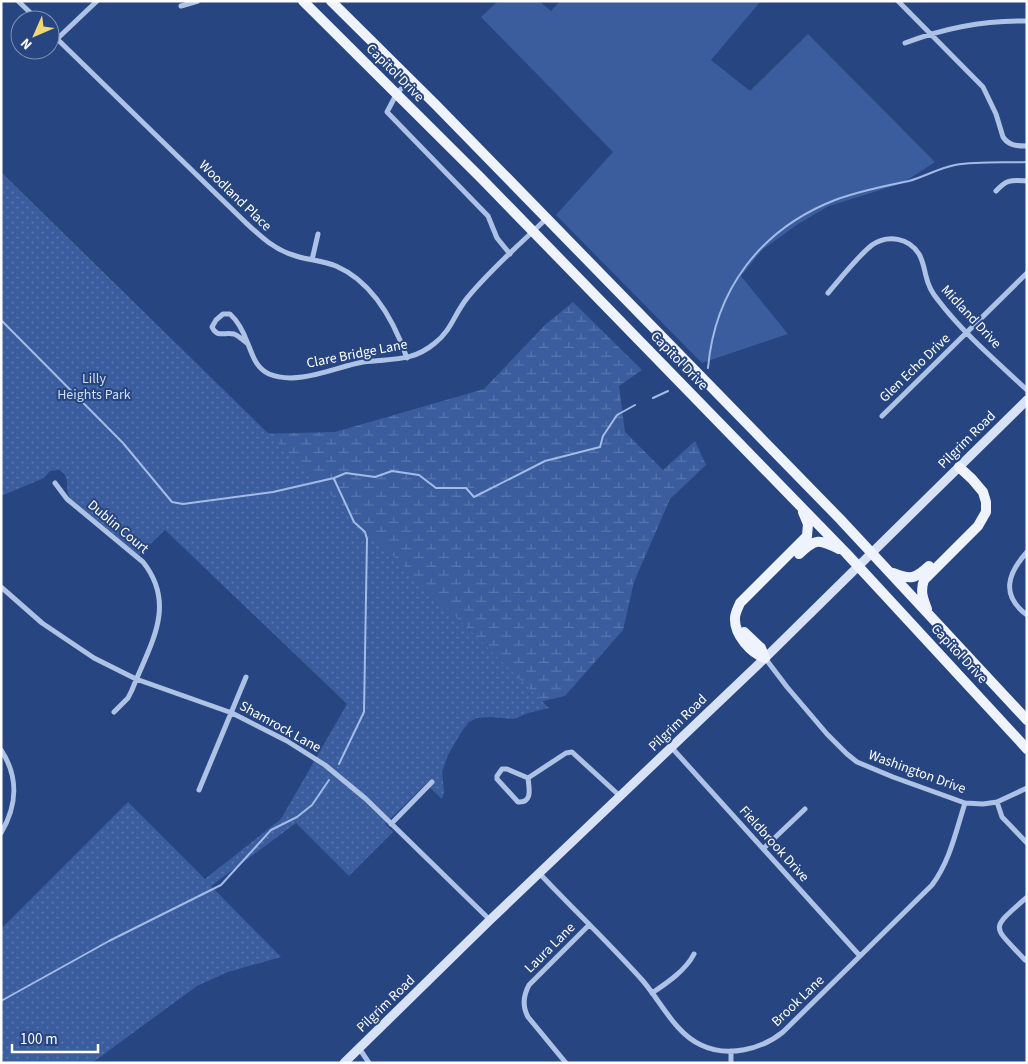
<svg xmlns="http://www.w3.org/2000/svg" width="1028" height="1064" viewBox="0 0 1028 1064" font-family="'Source Sans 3',sans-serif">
  <defs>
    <pattern id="wetland-marsh" width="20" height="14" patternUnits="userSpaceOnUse" patternTransform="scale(1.25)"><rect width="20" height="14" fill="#3b5d9e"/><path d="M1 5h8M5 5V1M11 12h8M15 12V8" fill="none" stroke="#5875ad"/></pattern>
    <pattern id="park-dots" width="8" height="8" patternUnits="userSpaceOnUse" patternTransform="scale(1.25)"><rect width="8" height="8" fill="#3b5d9e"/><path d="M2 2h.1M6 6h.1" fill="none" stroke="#5875ad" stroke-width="1.8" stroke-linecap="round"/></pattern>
  </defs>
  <rect width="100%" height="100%" fill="#264581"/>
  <path fill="#3b5d9e" d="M 498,1 L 539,1 L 551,11 L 560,1 L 761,1 L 711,60 L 750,91 L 808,34 L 935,162 L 903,183 L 829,206 L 798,224 L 762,250 L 741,276 L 788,334 L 702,363 L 556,215 L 613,152 L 481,17 Z"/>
  <path fill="url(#wetland-marsh)" d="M 1,190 L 220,435 L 335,432 L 484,389 L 546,324 L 573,302 L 642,370 L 619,386 L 625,432 L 663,470 L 695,441 L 706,465 L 670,499 L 634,582 L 623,630 L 565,696 L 460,720 L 357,686 Z"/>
  <path fill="url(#park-dots)" d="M 1,172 L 549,708 L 528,713 L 514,719 L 490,717 L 477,718 L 469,722 L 462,731 L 448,755 L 442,772 L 444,792 L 442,799 L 426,784 L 385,824 L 393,832 L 349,876 L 296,823 L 211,886 L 281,957 L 228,972 L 197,986 L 92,1063 L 1,1063 L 1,929 L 128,802 L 205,879 L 281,819 L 347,704 L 165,530 L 139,555 L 70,498 C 64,487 72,477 59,470 L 50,471 L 44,478 L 1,496 Z"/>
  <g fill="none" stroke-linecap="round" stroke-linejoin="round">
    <path stroke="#a2bbe7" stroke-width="2" d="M 1,320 L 123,443 L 172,502 L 183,504 L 273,492 L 334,478 L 346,473 L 375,477 L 392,471 L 419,475 L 436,488 L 466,488 L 474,497 L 545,461 L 600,447 L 603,436 L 617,415 L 635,405
      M 708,368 C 715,289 761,229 835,200 C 859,191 884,186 909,181 C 924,177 939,168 955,165 C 979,161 1003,163 1027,162
      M 653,398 L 668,391
      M 334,479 L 354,522 L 365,532 L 367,539 L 364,712 L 339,764
      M 1,1001 L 109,941 L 221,885 L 271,830 L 297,817 L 312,805 L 329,780"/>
    <path stroke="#aec2e6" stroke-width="5" d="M 18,1 L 38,20
      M 898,1 L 983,87 L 996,114 L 1003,137 C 1009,146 1017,146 1027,146
      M 181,6 L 198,1
      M 50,32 L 243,220 C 259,235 274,250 296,256 C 309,260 323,261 336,266 C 373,282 394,321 407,358
      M 57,39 L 97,1
      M 905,43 C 944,28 985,20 1027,21
      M 410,80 L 397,93 L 387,112 L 488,216 L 497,238 L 510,254
      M 996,191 C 1007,179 1011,180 1027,181
      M 312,260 L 318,234
      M 828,293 C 840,279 858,256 872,245 C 888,234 909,238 919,254 C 923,261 924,268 926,276 C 928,285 932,293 938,300 C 963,333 997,362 1027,390
      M 223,314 L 230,314 C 239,322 244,333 248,344 C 243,340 239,336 234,334 C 224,332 217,338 212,327 L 216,320 Z
      M 248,344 C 253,356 256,368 269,374 C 298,386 335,367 363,362 C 391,358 411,363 435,343 C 452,330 455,312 468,297 C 491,269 520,244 546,219
      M 882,416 L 1027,273
      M 55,483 L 67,499 L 143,562 C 178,606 149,646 132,690 L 128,698 L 114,712
      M 1027,552 C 1008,573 1000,595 1027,615
      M 1,587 L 42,623 L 94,658 L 136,679 L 232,713 L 287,741 L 325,765 L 366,799 L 490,920
      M 765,658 L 787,687 L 827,734 L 847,754 L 857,762 L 893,777 L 965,803 L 983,804 L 997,802 L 1027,788
      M 672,748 L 860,956
      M 1,750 C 19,777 17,806 1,833
      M 502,769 L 507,769 L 528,778 C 529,788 533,803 518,802 L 497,779 L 497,776 Z
      M 528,778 L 566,753 L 572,752 L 621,797
      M 199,790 L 246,677
      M 997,802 L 1002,817 L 1027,843
      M 391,824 L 432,782
      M 764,848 L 805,809
      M 540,874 C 574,910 610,944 643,981 C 661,1002 675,1033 701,1045 C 728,1058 762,1049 783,1032 L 932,885 C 950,861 956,831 965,803
      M 1027,897 C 989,931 992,924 1025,960 L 1027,958
      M 652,993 C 667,983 686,970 694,954
      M 359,1048 L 369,1063
      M 566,1063 L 528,1017 C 522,1006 523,996 529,985 L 589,925
      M 731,1063 L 731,1051"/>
    <path stroke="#d7e2f6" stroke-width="9" d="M 344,1063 L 490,920 L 765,658 L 1027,400"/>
    <path stroke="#eff3fd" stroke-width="10" d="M 303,1 L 481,178 L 846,553 L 1027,749
      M 331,1 L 436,105 L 840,519 L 1027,720
      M 799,554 C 816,538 819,539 839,549
      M 893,573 C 911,580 915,579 929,566
      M 927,609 C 923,599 920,591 924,580 L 978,526 L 986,512 L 986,502 L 983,492 L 972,479 L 959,467
      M 744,632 L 761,648 L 765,658
      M 765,658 C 751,653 734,635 735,618 C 735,613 738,608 740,603 L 807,536 L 808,524 L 803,512"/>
  </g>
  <g text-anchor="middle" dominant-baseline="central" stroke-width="4" stroke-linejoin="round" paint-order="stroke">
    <g font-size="14" fill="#fff" stroke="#264581">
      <text transform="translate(395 73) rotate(45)">Capitol Drive</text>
      <text transform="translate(235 196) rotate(44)">Woodland Place</text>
      <text transform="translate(971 317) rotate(47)">Midland Drive</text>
      <text transform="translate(357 354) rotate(-11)">Clare Bridge Lane</text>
      <text transform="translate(679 361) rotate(46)">Capitol Drive</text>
      <text transform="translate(915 368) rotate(-44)">Glen Echo Drive</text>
      <text transform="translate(967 440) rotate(-45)">Pilgrim Road</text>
      <text transform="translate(118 527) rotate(40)">Dublin Court</text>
      <text transform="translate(959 654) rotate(47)">Capitol Drive</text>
      <text transform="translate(678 723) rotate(-44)">Pilgrim Road</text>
      <text transform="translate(280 727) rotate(29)">Shamrock Lane</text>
      <text transform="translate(917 772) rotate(20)">Washington Drive</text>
      <text transform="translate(774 844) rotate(48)">Fieldbrook Drive</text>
      <text transform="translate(550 948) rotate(-45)">Laura Lane</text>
      <text transform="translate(798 1001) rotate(-44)">Brook Lane</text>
      <text transform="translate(386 1004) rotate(-44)">Pilgrim Road</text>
    </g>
    <g font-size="14" fill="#d1def5" stroke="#264581">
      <text x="94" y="379">Lilly<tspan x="94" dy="16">Heights Park</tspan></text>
    </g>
  </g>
  <rect width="1028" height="1064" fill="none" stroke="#ffffff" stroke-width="5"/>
  <g transform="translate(35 35) rotate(225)"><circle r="24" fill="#264581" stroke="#7d8fb3"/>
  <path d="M0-4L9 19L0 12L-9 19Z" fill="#efd773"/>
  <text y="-8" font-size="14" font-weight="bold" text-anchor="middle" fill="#ffffff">N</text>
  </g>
  <path d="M12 1044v8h86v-8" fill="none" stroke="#ffffff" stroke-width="2.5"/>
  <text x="20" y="1044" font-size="15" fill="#ffffff" stroke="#264581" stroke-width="4" paint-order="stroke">100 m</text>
</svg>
